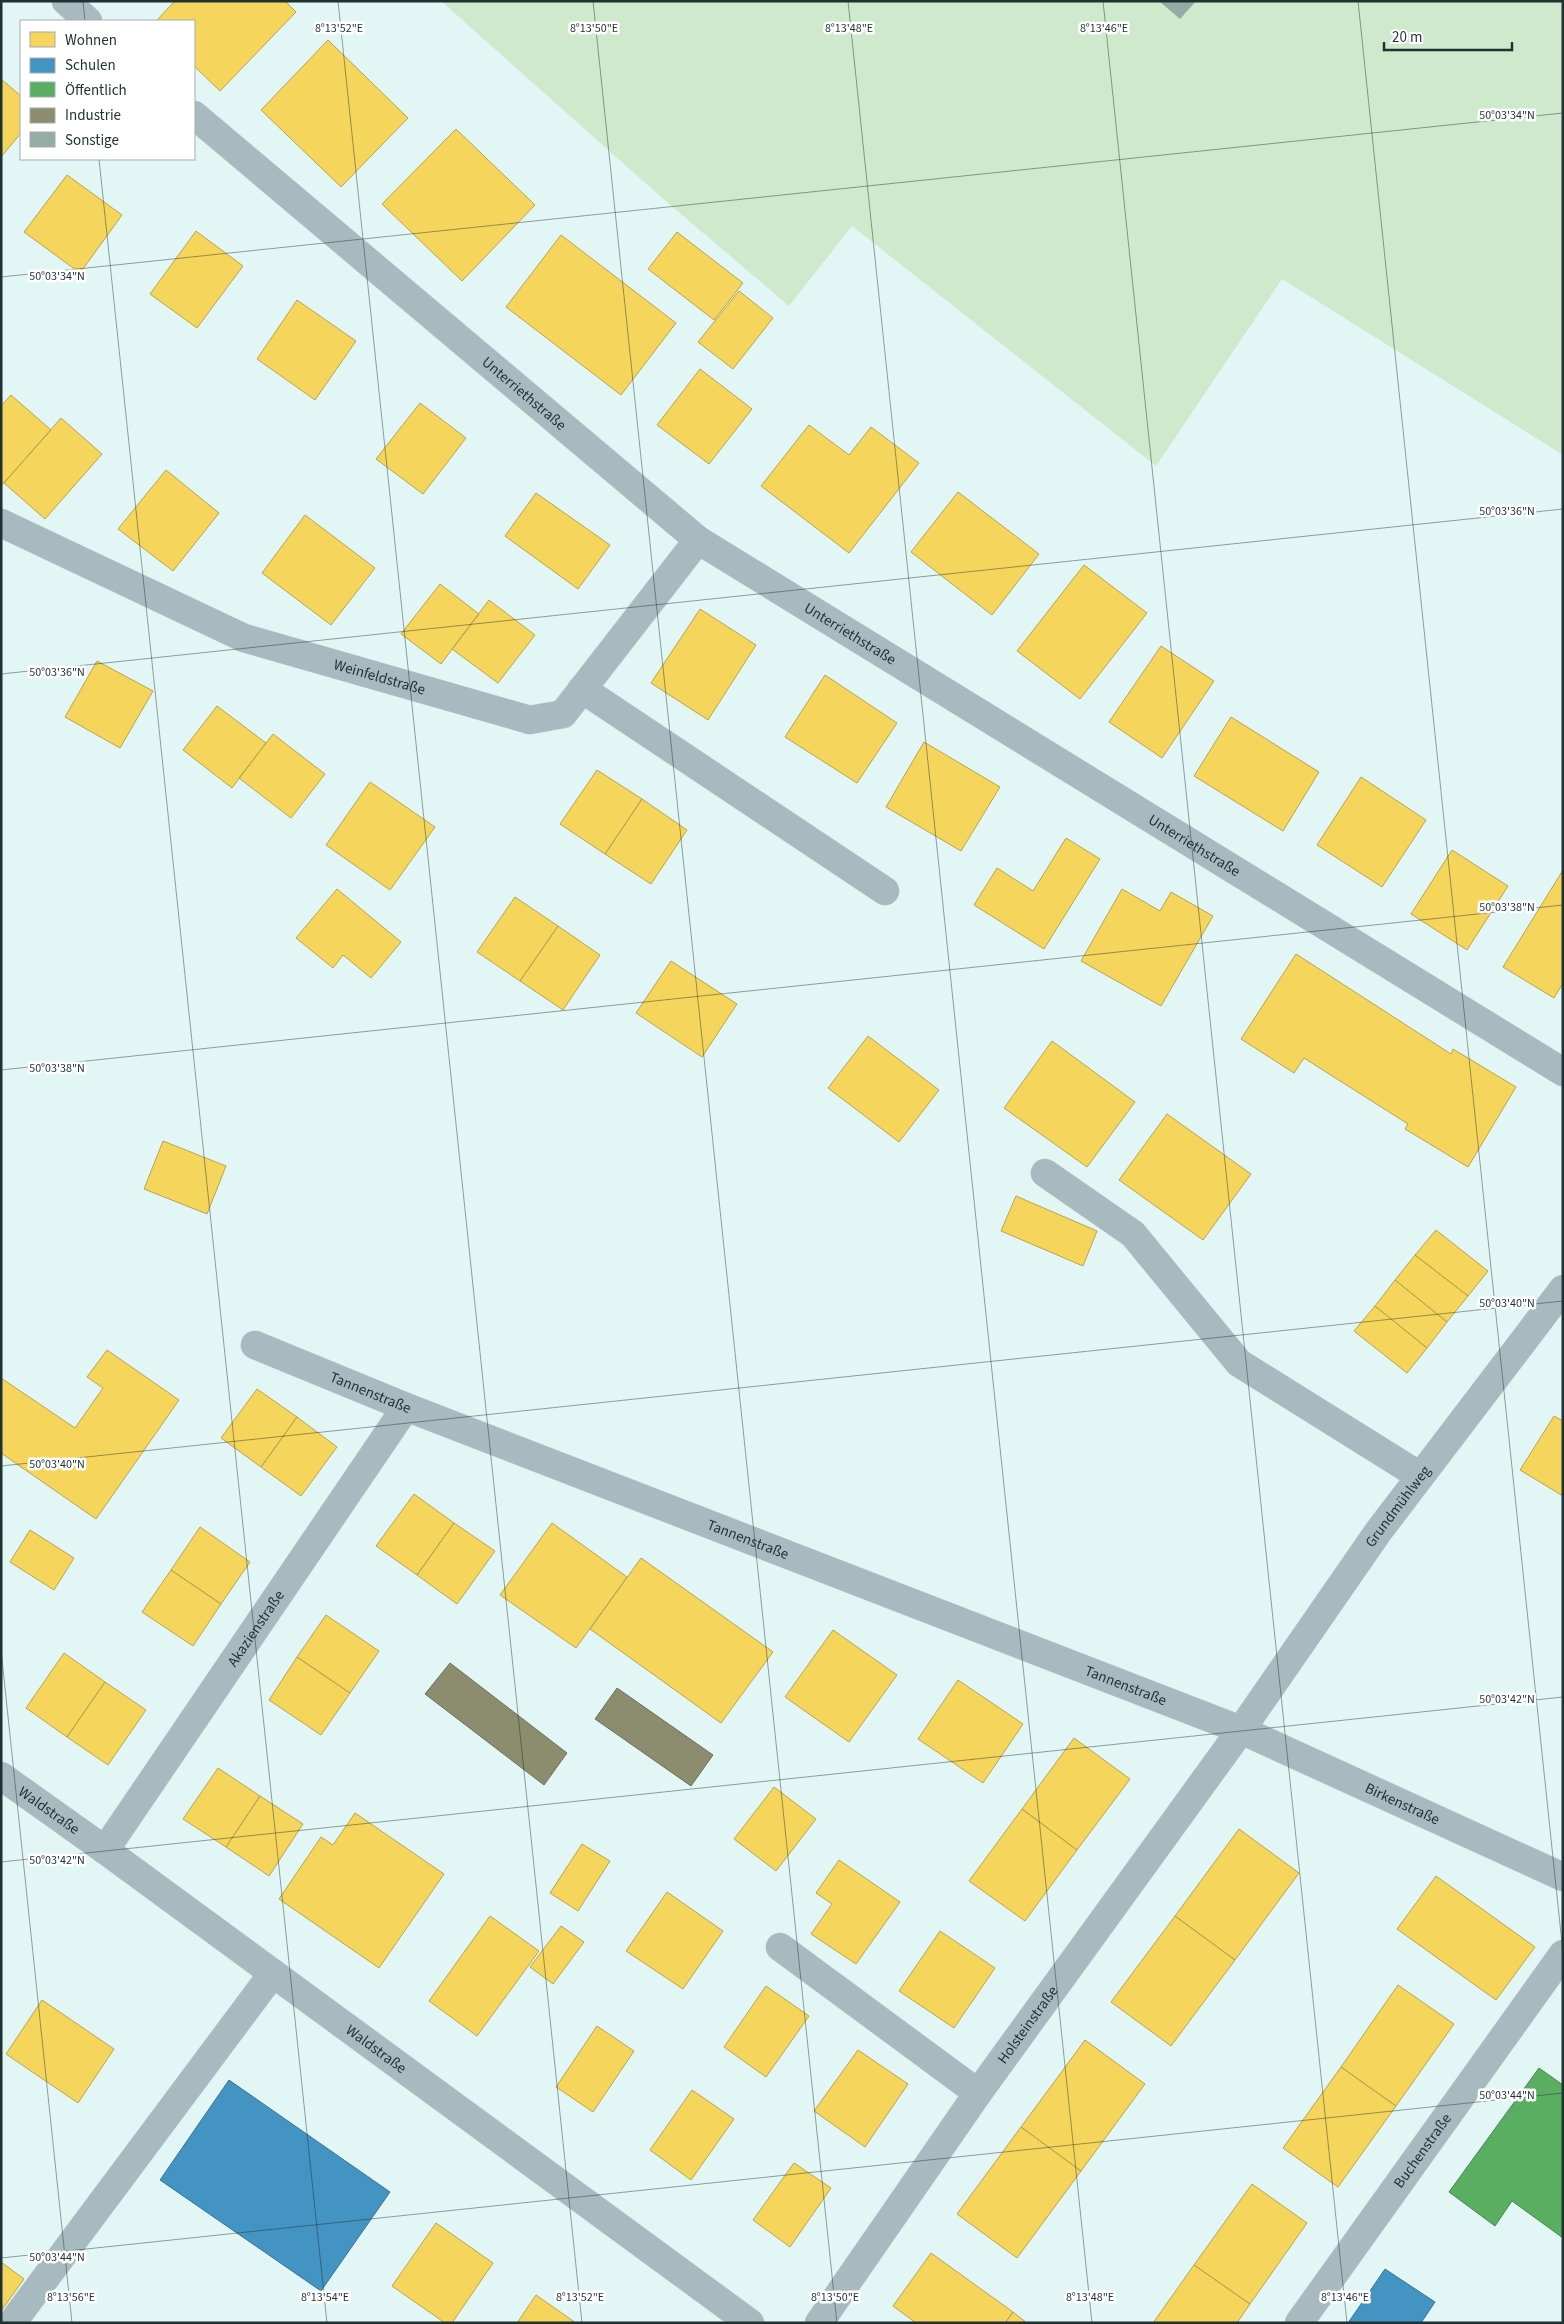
<svg xmlns="http://www.w3.org/2000/svg" width="1564" height="2324" viewBox="0 0 1564 2324" font-family="'Source Sans 3',sans-serif">
  <rect width="100%" height="100%" fill="#e3f6f6"/>
  <path fill="#cfe9cd" d="M 441,1 L 1563,1 L 1563,455 L 1282,279 L 1156,466 L 852,226 L 789,306 L 662,198 Z"/>
  <path fill="#f6d55c" stroke="#b6a44f" d="M 175,1 L 285,1 L 296,12 L 220,91 L 194,66 L 194,21 L 156,21 Z
    M 328,40 L 408,118 L 341,187 L 261,110 Z
    M 1,79 L 21,96 L 21,133 L 1,157 Z
    M 456,129 L 535,205 L 462,281 L 382,204 Z
    M 67,175 L 122,215 L 80,273 L 24,232 Z
    M 196,231 L 243,266 L 197,328 L 150,294 Z
    M 677,232 L 743,283 L 714,320 L 648,269 Z
    M 561,235 L 676,323 L 621,395 L 506,307 Z
    M 739,291 L 773,318 L 733,369 L 698,342 Z
    M 297,300 L 356,341 L 315,400 L 257,359 Z
    M 700,369 L 752,409 L 709,464 L 657,425 Z
    M 11,395 L 51,430 L 1,486 L 1,406 Z
    M 420,403 L 466,438 L 423,494 L 376,459 Z
    M 61,418 L 102,454 L 45,519 L 4,483 Z
    M 809,425 L 849,455 L 871,427 L 919,463 L 849,553 L 761,486 Z
    M 166,470 L 219,513 L 173,571 L 118,529 Z
    M 958,492 L 1039,554 L 992,615 L 911,552 Z
    M 536,493 L 610,545 L 578,589 L 505,536 Z
    M 305,515 L 375,568 L 331,625 L 262,573 Z
    M 1084,565 L 1147,613 L 1080,699 L 1017,651 Z
    M 440,584 L 479,614 L 441,664 L 401,634 Z
    M 489,600 L 535,635 L 498,683 L 452,649 Z
    M 700,609 L 756,645 L 708,720 L 651,683 Z
    M 1161,646 L 1214,681 L 1162,758 L 1109,722 Z
    M 97,661 L 153,691 L 120,748 L 65,717 Z
    M 825,675 L 897,723 L 857,783 L 785,737 Z
    M 217,706 L 266,743 L 232,788 L 183,750 Z
    M 1231,717 L 1319,772 L 1283,831 L 1194,776 Z
    M 273,734 L 325,774 L 291,818 L 239,778 Z
    M 924,742 L 1000,787 L 961,851 L 886,807 Z
    M 597,770 L 642,799 L 605,854 L 560,824 Z
    M 1361,777 L 1426,820 L 1382,887 L 1317,845 Z
    M 370,782 L 435,827 L 390,890 L 326,845 Z
    M 642,799 L 687,830 L 651,884 L 605,854 Z
    M 1066,838 L 1100,859 L 1044,949 L 974,905 L 997,868 L 1033,891 Z
    M 1452,850 L 1508,886 L 1467,950 L 1411,914 Z
    M 1563,870 L 1563,983 L 1554,998 L 1503,967 Z
    M 337,889 L 401,942 L 371,978 L 343,955 L 333,968 L 296,938 Z
    M 1122,889 L 1160,911 L 1171,892 L 1213,916 L 1161,1006 L 1081,961 Z
    M 515,897 L 558,926 L 520,981 L 477,952 Z
    M 558,926 L 600,955 L 563,1010 L 520,981 Z
    M 1296,954 L 1451,1054 L 1453,1049 L 1516,1087 L 1468,1167 L 1405,1129 L 1408,1124 L 1304,1058 L 1294,1073 L 1241,1039 Z
    M 671,961 L 737,1004 L 702,1057 L 636,1013 Z
    M 868,1036 L 939,1090 L 899,1142 L 828,1088 Z
    M 1052,1041 L 1135,1102 L 1087,1167 L 1004,1108 Z
    M 1167,1114 L 1251,1174 L 1203,1240 L 1119,1180 Z
    M 163,1141 L 226,1166 L 207,1214 L 144,1189 Z
    M 1016,1196 L 1097,1231 L 1083,1266 L 1001,1231 Z
    M 1436,1230 L 1488,1271 L 1468,1296 L 1415,1255 Z
    M 1415,1255 L 1468,1296 L 1447,1322 L 1395,1280 Z
    M 1395,1280 L 1447,1322 L 1427,1348 L 1375,1306 Z
    M 1375,1306 L 1427,1348 L 1407,1373 L 1354,1331 Z
    M 107,1350 L 179,1400 L 96,1519 L 1,1453 L 1,1378 L 75,1428 L 103,1388 L 87,1377 Z
    M 257,1389 L 297,1417 L 261,1467 L 221,1438 Z
    M 1554,1416 L 1563,1421 L 1563,1496 L 1520,1470 Z
    M 297,1417 L 337,1447 L 301,1496 L 261,1467 Z
    M 414,1494 L 454,1523 L 417,1575 L 376,1546 Z
    M 454,1523 L 495,1551 L 457,1604 L 417,1575 Z
    M 552,1523 L 627,1577 L 576,1648 L 500,1595 Z
    M 200,1527 L 250,1562 L 221,1604 L 171,1570 Z
    M 30,1530 L 74,1558 L 54,1590 L 10,1562 Z
    M 641,1558 L 773,1652 L 721,1723 L 590,1629 Z
    M 171,1570 L 221,1604 L 193,1646 L 142,1612 Z
    M 326,1615 L 379,1651 L 350,1693 L 297,1657 Z
    M 833,1630 L 897,1675 L 849,1742 L 785,1697 Z
    M 64,1653 L 105,1682 L 67,1737 L 26,1708 Z
    M 297,1657 L 350,1693 L 321,1735 L 269,1700 Z
    M 958,1680 L 1023,1724 L 983,1783 L 918,1739 Z
    M 105,1682 L 146,1710 L 108,1765 L 67,1737 Z
    M 1074,1738 L 1130,1779 L 1077,1850 L 1022,1809 Z
    M 218,1768 L 260,1796 L 226,1847 L 183,1819 Z
    M 774,1787 L 816,1819 L 776,1871 L 734,1839 Z
    M 260,1796 L 303,1824 L 269,1876 L 226,1847 Z
    M 1022,1809 L 1077,1850 L 1025,1921 L 969,1881 Z
    M 355,1813 L 444,1874 L 379,1968 L 279,1899 L 321,1837 L 333,1845 Z
    M 1239,1829 L 1299,1873 L 1235,1960 L 1175,1916 Z
    M 582,1844 L 610,1861 L 578,1911 L 550,1893 Z
    M 839,1860 L 900,1902 L 856,1964 L 811,1934 L 832,1904 L 816,1893 Z
    M 1436,1876 L 1535,1947 L 1496,2000 L 1397,1929 Z
    M 667,1892 L 723,1931 L 683,1989 L 626,1951 Z
    M 490,1916 L 539,1951 L 477,2036 L 429,2001 Z
    M 1175,1916 L 1235,1960 L 1171,2046 L 1111,2002 Z
    M 561,1926 L 584,1942 L 553,1984 L 530,1967 Z
    M 940,1931 L 995,1968 L 954,2028 L 899,1991 Z
    M 1398,1985 L 1454,2024 L 1396,2106 L 1341,2067 Z
    M 766,1986 L 809,2016 L 766,2077 L 724,2047 Z
    M 42,2000 L 114,2049 L 78,2103 L 6,2054 Z
    M 597,2026 L 634,2051 L 593,2112 L 556,2087 Z
    M 1085,2040 L 1145,2084 L 1081,2171 L 1021,2127 Z
    M 858,2050 L 908,2084 L 865,2147 L 814,2111 Z
    M 1341,2067 L 1396,2106 L 1338,2187 L 1283,2148 Z
    M 692,2090 L 734,2119 L 691,2180 L 650,2150 Z
    M 1021,2127 L 1081,2171 L 1017,2258 L 957,2214 Z
    M 794,2163 L 831,2188 L 790,2247 L 753,2220 Z
    M 1252,2184 L 1307,2223 L 1250,2304 L 1194,2265 Z
    M 436,2223 L 493,2263 L 452,2323 L 445,2323 L 392,2286 Z
    M 931,2253 L 1013,2312 L 1005,2323 L 916,2323 L 893,2306 Z
    M 1,2262 L 24,2279 L 1,2311 Z
    M 1194,2265 L 1250,2304 L 1237,2323 L 1153,2323 Z
    M 536,2295 L 576,2323 L 517,2323 Z
    M 1013,2312 L 1027,2323 L 1005,2323 Z"/>
  <path fill="#4393c3" stroke="#387697" d="M 229,2080 L 390,2192 L 321,2291 L 160,2180 Z
    M 1385,2269 L 1435,2302 L 1421,2323 L 1348,2323 Z"/>
  <path fill="#5aae61" stroke="#488853" d="M 1539,2068 L 1563,2085 L 1563,2238 L 1512,2201 L 1495,2226 L 1449,2192 Z"/>
  <path fill="#8c8c6e" stroke="#6b715c" d="M 450,1663 L 567,1753 L 544,1785 L 425,1694 Z
    M 617,1688 L 713,1755 L 691,1786 L 595,1719 Z"/>
  <path fill="#94aba6" d="M 1159,1 L 1196,1 L 1180,19 Z"/>
  <g fill="none" stroke-linecap="round" stroke-linejoin="round">
    <g stroke="#c1d1d1" stroke-width="29">
      <g id="minor">
        <path d="M 66,1 L 88,21"/>
        <path id="s1" d="M 194,115 L 698,540 L 1563,1072"/>
        <path id="s2" d="M 1,523 L 244,638 L 530,720 L 563,714 L 698,540"/>
        <path d="M 582,689 L 885,891"/>
        <path d="M 1045,1173 L 1133,1234 L 1239,1363 L 1420,1476"/>
        <path id="s3" d="M 255,1345 L 406,1407 L 1241,1730 L 1563,1877"/>
        <path id="s4" d="M 1,1776 L 105,1850 L 750,2323"/>
        <path id="s5" d="M 105,1850 L 406,1407"/>
        <path d="M 780,1947 L 978,2093"/>
        <path d="M 12,2323 L 273,1973"/>
        <path id="s6" d="M 819,2323 L 978,2093 L 1241,1730 L 1378,1532 L 1563,1289"/>
        <path id="s7" d="M 1299,2323 L 1563,1954"/>
      </g>
    </g>
    <use href="#minor" stroke="#a7babf" stroke-width="28"/>
  </g>
  <path fill="none" stroke="#1f3131" stroke-width="1" stroke-opacity="0.45" d="M 83,1 L 85,21M 338,1 L 582,2323M 593,1 L 837,2323M 848,1 L 1092,2323M 1103,1 L 1347,2323M 1358,1 L 1563,1953M 99,159 L 327,2323M 1,277 L 1563,113M 1,674 L 1563,509M 1,1070 L 1563,905M 1,1466 L 1563,1301M 1,1650 L 72,2323M 1,1862 L 1563,1697M 1,2258 L 1563,2093"/>
  <g text-anchor="middle" dominant-baseline="central" stroke-width="5" stroke-linejoin="round" paint-order="stroke">
    <g font-size="15" fill="#1f3131" stroke="#fff">
      <text stroke="none"><textPath href="#s1" startOffset="432">Unterriethstraße</textPath></text>
      <text stroke="none"><textPath href="#s1" startOffset="838">Unterriethstraße</textPath></text>
      <text stroke="none"><textPath href="#s2" startOffset="410">Weinfeldstraße</textPath></text>
      <text stroke="none"><textPath href="#s1" startOffset="1242">Unterriethstraße</textPath></text>
      <text stroke="none"><textPath href="#s3" startOffset="125">Tannenstraße</textPath></text>
      <text stroke="none"><textPath href="#s6" startOffset="1001">Grundmühlweg</textPath></text>
      <text stroke="none"><textPath href="#s3" startOffset="530">Tannenstraße</textPath></text>
      <text stroke="none"><textPath href="#s5" startOffset="268">Akazienstraße</textPath></text>
      <text stroke="none"><textPath href="#s3" startOffset="935">Tannenstraße</textPath></text>
      <text stroke="none"><textPath href="#s3" startOffset="1236">Birkenstraße</textPath></text>
      <text stroke="none"><textPath href="#s4" startOffset="59">Waldstraße</textPath></text>
      <text stroke="none"><textPath href="#s6" startOffset="364">Holsteinstraße</textPath></text>
      <text stroke="none"><textPath href="#s4" startOffset="464">Waldstraße</textPath></text>
      <text stroke="none"><textPath href="#s7" startOffset="212">Buchenstraße</textPath></text>
    </g>
  </g>
  <g font-size="12" text-anchor="middle" fill="#1f3131" stroke="#fff" stroke-width="5" stroke-linejoin="round" paint-order="stroke">
    <text x="339" y="32">8°13'52"E</text>
    <text x="594" y="32">8°13'50"E</text>
    <text x="849" y="32">8°13'48"E</text>
    <text x="1104" y="32">8°13'46"E</text>
    <text x="1507" y="119">50°03'34"N</text>
    <text x="57" y="280">50°03'34"N</text>
    <text x="1507" y="515">50°03'36"N</text>
    <text x="57" y="676">50°03'36"N</text>
    <text x="1507" y="911">50°03'38"N</text>
    <text x="57" y="1072">50°03'38"N</text>
    <text x="1507" y="1307">50°03'40"N</text>
    <text x="57" y="1468">50°03'40"N</text>
    <text x="1507" y="1703">50°03'42"N</text>
    <text x="57" y="1864">50°03'42"N</text>
    <text x="1507" y="2099">50°03'44"N</text>
    <text x="57" y="2261">50°03'44"N</text>
    <text x="71" y="2301">8°13'56"E</text>
    <text x="325" y="2301">8°13'54"E</text>
    <text x="580" y="2301">8°13'52"E</text>
    <text x="835" y="2301">8°13'50"E</text>
    <text x="1090" y="2301">8°13'48"E</text>
    <text x="1345" y="2301">8°13'46"E</text>
  </g>
  <rect width="1564" height="2324" fill="none" stroke="#1f3131" stroke-width="5"/>
  <rect x="20" y="20" width="175" height="140" fill="#ffffff" stroke="#a5adad"/>
  <rect x="30" y="32" width="25" height="15" fill="#f6d55c" stroke="#a5adad"/>
  <text x="65" y="45" font-size="15" fill="#1f3131">Wohnen</text>
  <rect x="30" y="58" width="25" height="15" fill="#4393c3" stroke="#a5adad"/>
  <text x="65" y="70" font-size="15" fill="#1f3131">Schulen</text>
  <rect x="30" y="82" width="25" height="15" fill="#5aae61" stroke="#a5adad"/>
  <text x="65" y="95" font-size="15" fill="#1f3131">Öffentlich</text>
  <rect x="30" y="108" width="25" height="15" fill="#8c8c6e" stroke="#a5adad"/>
  <text x="65" y="120" font-size="15" fill="#1f3131">Industrie</text>
  <rect x="30" y="132" width="25" height="15" fill="#94aba6" stroke="#a5adad"/>
  <text x="65" y="145" font-size="15" fill="#1f3131">Sonstige</text>
  <path d="M1384 42v8h128v-8" fill="none" stroke="#1f3131" stroke-width="2.5"/>
  <text x="1392" y="42" font-size="15" fill="#1f3131" stroke="#ffffff" stroke-width="4" paint-order="stroke">20 m</text>
</svg>
